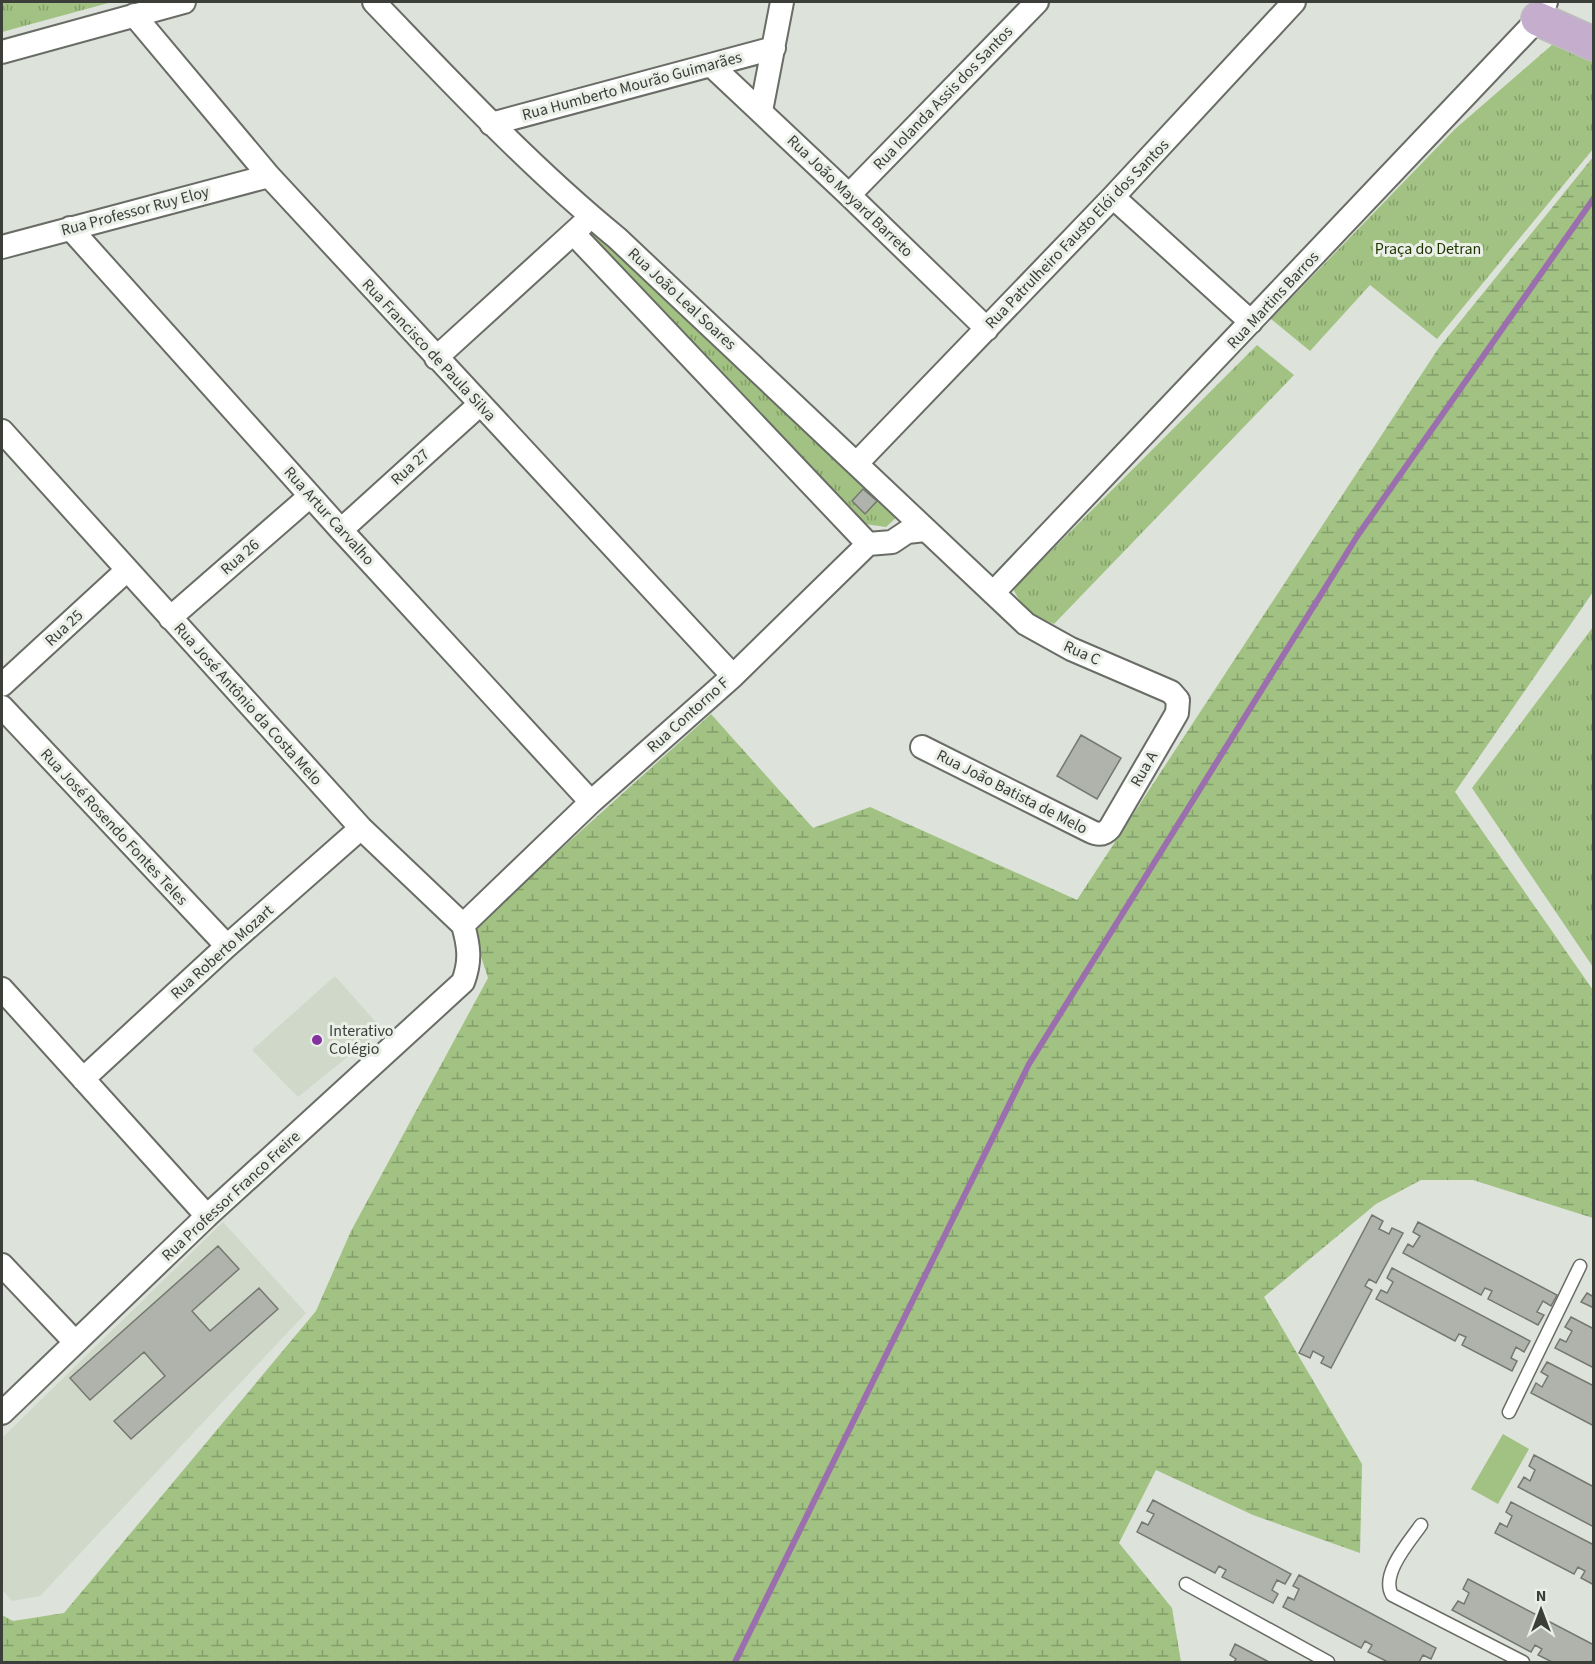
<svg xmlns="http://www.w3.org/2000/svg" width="1595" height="1664" viewBox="0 0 1595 1664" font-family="'Source Sans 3',sans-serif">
  <defs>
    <pattern id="grass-tufts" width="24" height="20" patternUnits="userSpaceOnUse" patternTransform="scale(1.5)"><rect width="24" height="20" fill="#a1c282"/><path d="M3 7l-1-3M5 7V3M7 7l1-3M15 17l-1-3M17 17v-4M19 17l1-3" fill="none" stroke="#849f6b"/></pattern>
    <pattern id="wetland-marsh" width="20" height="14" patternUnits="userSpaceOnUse" patternTransform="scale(1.5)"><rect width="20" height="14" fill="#a1c282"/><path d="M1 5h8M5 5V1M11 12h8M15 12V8" fill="none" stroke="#849f6b"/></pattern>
  </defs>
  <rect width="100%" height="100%" fill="#dde2da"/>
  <path fill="#d0d8c9" d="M 335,976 L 382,1029 L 298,1097 L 252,1050 Z
    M 223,1222 L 306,1313 L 40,1596 L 12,1601 L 2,1590 L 2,1438 Z"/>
  <path fill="url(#grass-tufts)" d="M 2,2 L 112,2 L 2,32 Z
    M 1553,44 L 1593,54 L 1593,149 L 1437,339 L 1370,285 L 1310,351 L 1271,319 L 1455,129 Z
    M 597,227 L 900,514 L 886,527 L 858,523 L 589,239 Z
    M 1257,345 L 1294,375 L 1054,624 L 1026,612 L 1013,589 Z
    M 1593,627 L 1593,967 L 1472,788 Z"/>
  <path fill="url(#wetland-marsh)" d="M 1593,157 L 1593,592 L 1455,792 L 1593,990 L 1593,1218 L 1473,1180 L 1421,1180 L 1376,1204 L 1264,1297 L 1362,1464 L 1360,1553 L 1253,1515 L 1156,1470 L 1119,1543 L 1172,1608 L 1181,1662 L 2,1662 L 2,1615 L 13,1621 L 64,1613 L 316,1311 L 351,1231 L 488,978 L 472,929 L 711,714 L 813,828 L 870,807 L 1077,900 L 1438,349 Z"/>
  <path fill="#a1c282" d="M 1503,1434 L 1529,1449 L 1498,1504 L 1471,1489 Z"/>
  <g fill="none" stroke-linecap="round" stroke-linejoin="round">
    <path stroke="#9b6fad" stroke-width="6" d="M 735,1662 L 1029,1064 L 1358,535 L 1594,198"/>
  </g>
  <path fill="#afb3ab" stroke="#747871" stroke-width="1.5" d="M 863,489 L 877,501 L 865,514 L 852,501 Z
    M 1081,735 L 1121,758 L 1097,799 L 1057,776 Z
    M 1372,1215 L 1383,1221 L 1379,1229 L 1389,1234 L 1392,1228 L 1403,1233 L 1376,1283 L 1369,1279 L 1365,1286 L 1372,1290 L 1331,1368 L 1321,1363 L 1324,1357 L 1313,1351 L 1310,1358 L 1299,1353 Z
    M 1418,1222 L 1557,1295 L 1551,1306 L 1543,1301 L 1537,1312 L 1544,1315 L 1538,1325 L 1488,1299 L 1492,1291 L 1485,1288 L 1481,1295 L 1403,1253 L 1408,1244 L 1413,1247 L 1420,1236 L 1413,1232 Z
    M 218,1246 L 239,1269 L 192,1311 L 210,1331 L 259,1288 L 278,1309 L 131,1439 L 114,1421 L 165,1376 L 144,1352 L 90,1400 L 70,1378 Z
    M 1392,1268 L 1530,1341 L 1524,1352 L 1516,1347 L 1511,1358 L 1517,1361 L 1512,1371 L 1462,1345 L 1466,1337 L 1459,1334 L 1455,1341 L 1376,1299 L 1381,1290 L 1387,1293 L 1393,1282 L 1387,1278 Z
    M 1587,1293 L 1592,1296 L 1594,1293 L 1594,1308 L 1581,1302 Z
    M 1571,1317 L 1594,1329 L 1594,1368 L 1555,1348 L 1560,1339 L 1566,1342 L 1572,1331 L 1565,1327 Z
    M 1547,1362 L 1594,1386 L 1594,1426 L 1531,1393 L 1536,1383 L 1542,1387 L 1548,1376 L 1541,1372 Z
    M 1534,1455 L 1594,1487 L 1594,1527 L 1518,1487 L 1524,1477 L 1530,1481 L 1535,1470 L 1529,1466 Z
    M 1153,1500 L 1291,1574 L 1285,1584 L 1277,1580 L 1272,1590 L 1278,1594 L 1273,1603 L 1222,1577 L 1226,1570 L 1219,1566 L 1215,1573 L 1137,1532 L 1142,1522 L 1148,1525 L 1154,1514 L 1147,1511 Z
    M 1511,1502 L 1594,1545 L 1594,1585 L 1581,1578 L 1585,1571 L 1578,1567 L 1574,1574 L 1495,1533 L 1500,1523 L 1507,1527 L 1512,1516 L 1506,1512 Z
    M 1299,1575 L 1436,1648 L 1431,1659 L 1423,1655 L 1419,1662 L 1388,1662 L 1368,1652 L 1372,1645 L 1365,1641 L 1361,1648 L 1283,1607 L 1288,1597 L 1294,1600 L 1299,1589 L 1293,1586 Z
    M 1468,1579 L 1594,1645 L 1594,1659 L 1591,1662 L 1552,1662 L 1538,1655 L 1542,1649 L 1535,1645 L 1531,1652 L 1452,1610 L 1458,1601 L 1464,1604 L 1469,1593 L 1463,1589 Z
    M 1235,1644 L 1269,1662 L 1234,1662 L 1236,1659 L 1230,1655 Z"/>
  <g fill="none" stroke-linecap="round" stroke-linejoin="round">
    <g stroke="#696d66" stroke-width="15">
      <path id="service" d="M 1509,1412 L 1580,1266
        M 1421,1525 C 1410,1541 1380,1574 1392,1595 L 1523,1662
        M 1186,1584 L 1328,1662"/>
    </g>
    <g stroke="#696d66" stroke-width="26">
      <path id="minor" d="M 374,2 C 452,83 529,166 617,238 L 1026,624 L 1071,649 L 1171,692 L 1178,700 L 1177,713 L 1110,828 C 1104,835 1098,835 1090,831 L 922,747
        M 134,15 L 269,176 L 733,676
        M 2,52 L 184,2
        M 711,65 L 849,195 L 987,329
        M 761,111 L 782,2
        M 491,124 L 774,48
        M 849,195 L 1037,2
        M 1113,197 L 1251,322
        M 70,228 L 341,530 L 591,802
        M 574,234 L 868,544
        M 2,247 L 269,176
        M 436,358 L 583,224
        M 2,431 L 361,828 L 463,925 C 469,946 471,961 463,982 L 207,1216 L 2,1413
        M 857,463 L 1113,197 L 1294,2
        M 341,530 L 479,405
        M 993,593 L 1538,19 L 1546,2
        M 170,618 L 310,496
        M 2,685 L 127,570
        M 2,707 L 227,946
        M 463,925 L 591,802 L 733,676 L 868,544 L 892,542 L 907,532 L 925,530
        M 2,989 L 207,1216
        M 83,1079 L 227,946 L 361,828
        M 2,1265 L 75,1342"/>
    </g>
    <g stroke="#bdbdbc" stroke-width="36">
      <path id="primary" d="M 1538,19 L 1594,44"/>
    </g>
    <use href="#service" stroke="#fff" stroke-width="12"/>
    <use href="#minor" stroke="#fff" stroke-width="22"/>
    <use href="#primary" stroke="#c4adcd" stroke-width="33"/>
  </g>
  <circle fill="#8332a1" stroke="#eaefe7" stroke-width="2" cx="317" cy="1040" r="6"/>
  <g text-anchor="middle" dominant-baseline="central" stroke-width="6" stroke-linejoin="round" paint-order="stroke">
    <g font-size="16" fill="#3c3e3a" stroke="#eaefe7">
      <text transform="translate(632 86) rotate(-15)">Rua Humberto Mourão Guimarães</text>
      <text transform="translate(943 98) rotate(-46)">Rua Iolanda Assis dos Santos</text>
      <text transform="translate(850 196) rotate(44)">Rua João Mayard Barreto</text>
      <text transform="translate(135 211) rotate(-15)">Rua Professor Ruy Eloy</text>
      <text transform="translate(1077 234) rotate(-46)">Rua Patrulheiro Fausto Elói dos Santos</text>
      <text transform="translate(682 299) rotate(43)">Rua João Leal Soares</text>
      <text transform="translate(1273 300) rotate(-47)">Rua Martins Barros</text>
      <text transform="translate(429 350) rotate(47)">Rua Francisco de Paula Silva</text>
      <text transform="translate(410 467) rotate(-42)">Rua 27</text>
      <text transform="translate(329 516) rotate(48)">Rua Artur Carvalho</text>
      <text transform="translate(240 557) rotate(-41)">Rua 26</text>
      <text transform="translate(64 628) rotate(-43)">Rua 25</text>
      <text transform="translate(1082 653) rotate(24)">Rua C</text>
      <text transform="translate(248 704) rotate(48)">Rua José Antônio da Costa Melo</text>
      <text transform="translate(688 715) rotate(-42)">Rua Contorno F</text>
      <text transform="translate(1144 769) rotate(-60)">Rua A</text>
      <text transform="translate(1012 792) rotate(27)">Rua João Batista de Melo</text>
      <text transform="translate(114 827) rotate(47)">Rua José Rosendo Fontes Teles</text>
      <text transform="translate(222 952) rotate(-42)">Rua Roberto Mozart</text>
      <text transform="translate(231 1196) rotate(-43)">Rua Professor Franco Freire</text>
    </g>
    <g font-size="16" fill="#1f3501" stroke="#eaefe7">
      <text x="1428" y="249">Praça do Detran</text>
    </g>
    <g font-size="16" fill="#3c3e3a" stroke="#eaefe7" text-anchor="start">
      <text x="329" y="1031">Interativo<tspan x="329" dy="18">Colégio</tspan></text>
    </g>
  </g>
  <rect width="1595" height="1664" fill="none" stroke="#3c3e3a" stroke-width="6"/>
  <g transform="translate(1541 1610)" stroke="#eaefe7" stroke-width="4.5" paint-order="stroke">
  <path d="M0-4.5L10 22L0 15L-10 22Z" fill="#3c3e3a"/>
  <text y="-9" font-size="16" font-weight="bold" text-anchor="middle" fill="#3c3e3a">N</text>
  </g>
</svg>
